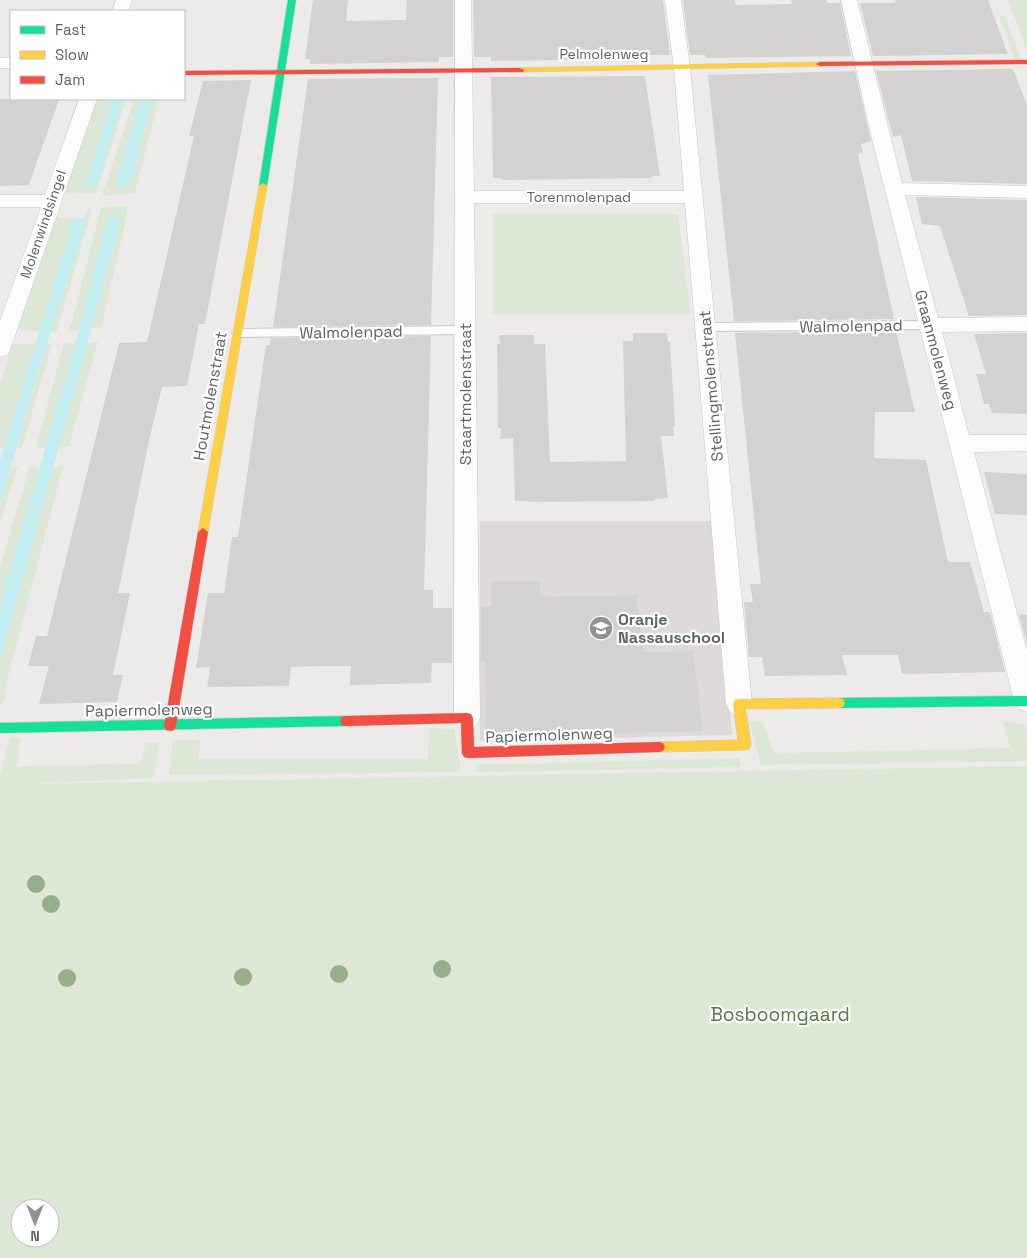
<svg xmlns="http://www.w3.org/2000/svg" width="1027" height="1258" viewBox="0 0 1027 1258" font-family="'Space Grotesk',sans-serif">
  <rect width="100%" height="100%" fill="#edebe9"/>
  <path fill="#dedad9" d="M 480,521 L 713,521 L 732,735 L 480,741 Z"/>
  <path fill="#dde7d6" fill-rule="evenodd" d="M 1008,0 L 1027,0 L 1027,50 Z
    M 999,16 L 1005,16 L 1021,59 L 1015,59 Z
    M 97,99 L 112,99 L 85,185 L 99,178 L 123,99 L 126,99 L 96,194 L 64,193 Z
    M 134,99 L 140,99 L 116,183 L 131,181 L 152,99 L 159,99 L 135,193 L 102,196 Z
    M 127,206 L 126,220 L 101,328 L 90,327 L 121,222 L 107,220 L 79,331 L 68,331 L 72,322 L 101,207 Z
    M 88,208 L 92,209 L 57,331 L 51,331 L 87,220 L 84,218 Z
    M 493,214 L 678,214 L 691,314 L 493,314 Z
    M 54,217 L 76,219 L 73,222 L 40,331 L 16,330 Z
    M 98,341 L 69,446 L 58,448 L 86,344 Z
    M 64,343 L 76,344 L 45,448 L 36,447 Z
    M 12,344 L 36,344 L 4,448 L 0,447 L 0,387 Z
    M 47,344 L 52,344 L 22,448 L 16,449 Z
    M 64,463 L 4,693 L 7,693 L 0,707 L 0,661 L 52,470 Z
    M 30,465 L 39,469 L 0,604 L 0,567 Z
    M 18,466 L 0,524 L 0,505 L 11,468 Z
    M 749,721 L 763,722 L 774,753 L 1010,748 L 1003,721 L 1026,725 L 1027,761 L 761,765 Z
    M 429,728 L 454,729 L 461,772 L 169,775 L 173,740 L 200,740 L 199,759 L 428,759 Z
    M 10,736 L 20,739 L 17,766 L 140,764 L 146,742 L 160,743 L 153,778 L 27,784 L 1027,766 L 1027,1258 L 0,1258 L 0,776 ZM 20,1208 L 50,1208 L 50,1238 L 20,1238 Z
    M 739,758 L 741,767 L 476,772 L 476,765 Z"/>
  <path fill="#c2eef2" d="M 112,99 L 123,99 L 99,178 L 96,185 L 87,187 L 85,185 Z
    M 140,99 L 152,99 L 131,181 L 125,185 L 118,186 L 116,184 Z
    M 84,218 L 87,220 L 39,369 L 0,505 L 0,461 L 73,221 L 76,219 Z
    M 112,218 L 118,218 L 121,221 L 0,661 L 0,604 L 76,342 L 107,220 Z"/>
  <path fill="#d4d2d1" d="M 313,0 L 348,0 L 346,21 L 406,20 L 407,0 L 453,0 L 453,57 L 439,57 L 439,62 L 310,64 L 310,59 L 305,59 Z
    M 473,0 L 663,0 L 670,55 L 641,55 L 642,59 L 491,61 L 491,57 L 474,57 Z
    M 683,0 L 734,0 L 736,5 L 792,4 L 791,0 L 826,0 L 827,3 L 840,3 L 851,56 L 706,58 L 705,55 L 690,55 Z
    M 895,0 L 988,0 L 1008,54 L 873,56 L 860,3 L 896,3 Z
    M 1013,69 L 1027,105 L 1027,184 L 912,181 L 901,135 L 893,137 L 876,71 Z
    M 855,71 L 871,141 L 861,144 L 863,153 L 858,154 L 894,319 L 734,321 L 708,75 Z
    M 645,76 L 660,176 L 652,176 L 653,178 L 501,180 L 501,178 L 493,178 L 491,77 Z
    M 438,78 L 431,325 L 273,327 L 308,79 Z
    M 251,80 L 205,324 L 199,324 L 187,386 L 162,387 L 150,436 L 118,593 L 130,593 L 113,675 L 123,675 L 117,702 L 39,704 L 49,666 L 28,666 L 36,636 L 47,636 L 119,343 L 147,342 L 194,136 L 189,136 L 203,81 Z
    M 0,99 L 59,99 L 29,185 L 0,186 Z
    M 916,197 L 1027,200 L 1027,315 L 969,316 L 940,226 L 922,224 Z
    M 896,331 L 915,412 L 875,412 L 874,458 L 926,460 L 948,562 L 970,562 L 984,612 L 990,612 L 1005,672 L 902,674 L 898,655 L 842,655 L 847,675 L 765,676 L 762,657 L 749,657 L 744,602 L 753,602 L 750,584 L 761,584 L 735,333 Z
    M 633,333 L 667,333 L 668,342 L 670,342 L 675,426 L 673,426 L 674,436 L 661,436 L 668,498 L 654,499 L 654,501 L 529,502 L 529,501 L 515,501 L 513,438 L 500,439 L 501,428 L 498,428 L 497,344 L 500,344 L 499,335 L 534,335 L 534,344 L 545,344 L 550,462 L 626,461 L 623,341 L 633,341 Z
    M 1027,333 L 1027,414 L 992,413 L 989,404 L 984,404 L 976,374 L 986,374 L 974,334 Z
    M 431,336 L 424,590 L 433,590 L 433,608 L 452,608 L 452,663 L 432,663 L 431,683 L 350,685 L 351,666 L 321,666 L 291,667 L 289,686 L 207,687 L 210,667 L 196,668 L 208,593 L 224,593 L 232,537 L 238,537 L 266,345 L 270,345 L 271,338 Z
    M 984,472 L 1027,474 L 1027,515 L 995,514 Z
    M 540,581 L 541,597 L 637,595 L 643,652 L 693,651 L 703,731 L 519,736 L 519,734 L 486,735 L 485,661 L 481,662 L 481,607 L 491,606 L 491,582 Z
    M 1019,614 L 1027,615 L 1027,644 Z"/>
  <g fill="none" stroke-linecap="round" stroke-linejoin="round">
    <g stroke="#c8c8c7" stroke-width="2">
      <path id="lane" d="M 929,321 L 934,325 L 929,329 L 705,331 L 700,327 L 705,323 Z
        M 465,326 L 470,330 L 465,334 L 237,337 L 232,333 L 237,329 Z"/>
    </g>
    <g stroke="#c8c8c7" stroke-width="1">
      <path id="street" d="M 116,0 L 132,0 L 128,11 L 112,11 Z
        M 455,0 L 471,0 L 474,191 L 684,191 L 674,68 L 665,0 L 681,0 L 690,68 L 752,704 L 748,712 L 739,716 L 730,712 L 726,704 L 685,203 L 474,203 L 480,718 L 476,726 L 467,730 L 458,726 L 454,718 Z
        M 841,0 L 857,0 L 902,183 L 1027,186 L 1027,198 L 905,195 L 938,318 L 1027,317 L 1027,331 L 942,332 L 969,435 L 1027,435 L 1027,451 L 974,452 L 1027,651 L 1027,712 L 1018,708 L 1014,700 L 868,123 Z
        M 0,58 L 11,58 L 11,68 L 0,68 Z
        M 79,99 L 97,99 L 10,350 L 7,355 L 0,357 L 0,321 L 41,207 L 0,207 L 0,195 L 45,195 Z"/>
    </g>
    <g stroke="#c9c9c8" stroke-width="1">
      <path id="fast" d="M 288,0 L 296,0 L 267,186 L 263,189 L 259,186 Z
        M 1027,696 L 1027,706 L 839,708 L 835,707 L 833,703 L 835,699 L 839,698 Z
        M 346,716 L 350,717 L 352,721 L 350,725 L 346,726 L 0,733 L 0,723 Z"/>
    </g>
    <g stroke="#c9c9c8" stroke-width="1">
      <path id="slow" d="M 820,62 L 823,62 L 823,66 L 520,72 L 516,70 L 520,68 Z
        M 263,183 L 267,186 L 208,532 L 203,536 L 198,532 L 259,186 Z
        M 839,698 L 843,699 L 845,703 L 843,707 L 839,708 L 746,709 L 751,745 L 749,749 L 745,750 L 659,752 L 655,751 L 653,747 L 655,743 L 659,742 L 738,740 L 733,704 L 735,700 L 739,699 Z"/>
    </g>
    <g stroke="#c9c9c8" stroke-width="1">
      <path id="jam" d="M 1027,60 L 1027,64 L 1025,64 L 820,66 L 816,64 L 820,62 Z
        M 520,68 L 524,70 L 523,72 L 184,75 L 184,71 Z
        M 203,528 L 208,532 L 176,726 L 174,730 L 170,731 L 166,730 L 164,726 L 198,532 Z
        M 467,713 L 471,714 L 473,718 L 474,747 L 659,742 L 663,743 L 665,747 L 663,751 L 659,752 L 468,758 L 464,757 L 462,753 L 461,723 L 346,726 L 342,725 L 340,721 L 342,717 L 346,716 Z"/>
    </g>
    <use href="#lane" fill="#fcfcfc" fill-rule="evenodd"/>
    <use href="#street" fill="#fcfcfc" fill-rule="evenodd"/>
    <use href="#fast" fill="#16e098" fill-rule="evenodd"/>
    <use href="#slow" fill="#ffcf43" fill-rule="evenodd"/>
    <use href="#jam" fill="#f24e42" fill-rule="evenodd"/>
  </g>
  <g fill="#97ae8a">
    <circle cx="36" cy="884" r="9"/>
    <circle cx="51" cy="904" r="9"/>
    <circle cx="442" cy="969" r="9"/>
    <circle cx="339" cy="974" r="9"/>
    <circle cx="243" cy="977" r="9"/>
    <circle cx="67" cy="978" r="9"/>
  </g>
  <defs>
    <g id="school-disc" transform="scale(1.25)"><circle r="9.5" fill="#909393" stroke="#fff"/><path d="M0-5L7-2L0 1L-7-2ZM-4 1L0 2.5L4 1V4Q0 6-4 4Z" fill="#fff"/></g>
  </defs>
  <g fill-rule="evenodd">
    <use href="#school-disc" x="601" y="628"/>
  </g>
  <g text-anchor="middle" dominant-baseline="central" stroke-width="4.5" stroke-linejoin="round" paint-order="stroke">
    <g font-size="14" fill="#5e6465" stroke="#fff">
      <text x="604" y="54">Pelmolenweg</text>
      <text x="579" y="197">Torenmolenpad</text>
      <text transform="translate(43 224) rotate(-71)">Molenwindsingel</text>
    </g>
    <g font-size="16" fill="#5e6465" stroke="#fff">
      <text transform="translate(851 326) rotate(-1)">Walmolenpad</text>
      <text transform="translate(351 332) rotate(-1)">Walmolenpad</text>
      <text transform="translate(936 350) rotate(75)">Graanmolenweg</text>
      <text transform="translate(711 386) rotate(-95)">Stellingmolenstraat</text>
      <text transform="translate(465 394) rotate(-90)">Staartmolenstraat</text>
      <text transform="translate(210 396) rotate(-80)">Houtmolenstraat</text>
      <text transform="translate(149 710) rotate(-1)">Papiermolenweg</text>
      <text transform="translate(549 735) rotate(-2)">Papiermolenweg</text>
    </g>
    <g font-size="16" font-weight="bold" fill="#5e6465" stroke="#fff" text-anchor="start">
      <text x="618" y="619">Oranje<tspan x="618" dy="18">Nassauschool</tspan></text>
    </g>
    <g font-size="19" fill="#517d3d" stroke="#fff">
      <text x="780" y="1014">Bosboomgaard</text>
    </g>
  </g>
  <rect x="10" y="10" width="175" height="90" fill="#ffffff" stroke="#bfc1c1"/>
  <rect x="20" y="26" width="25" height="8" fill="#16e098" stroke="#bfc1c1"/>
  <text x="55" y="35" font-size="15" fill="#5e6465">Fast</text>
  <rect x="20" y="51" width="25" height="8" fill="#ffcf43" stroke="#bfc1c1"/>
  <text x="55" y="60" font-size="15" fill="#5e6465">Slow</text>
  <rect x="20" y="76" width="25" height="8" fill="#f24e42" stroke="#bfc1c1"/>
  <text x="55" y="85" font-size="15" fill="#5e6465">Jam</text>
  <g transform="translate(35 1223) rotate(180)"><circle r="24" fill="#ffffff" stroke="#bfc1c1"/>
  <path d="M0-4L9 19L0 12L-9 19Z" fill="#909393"/>
  <text y="-8" font-size="14" font-weight="bold" text-anchor="middle" fill="#5e6465">N</text>
  </g>
</svg>
